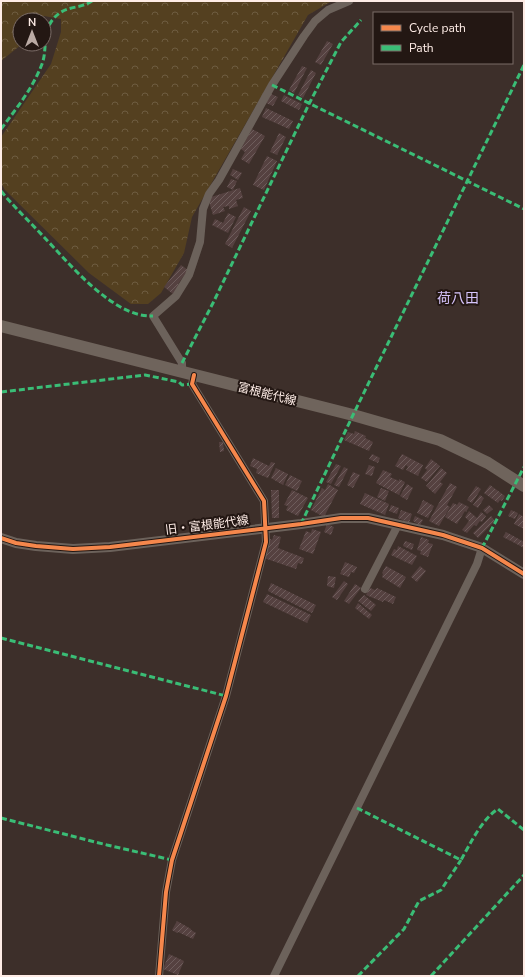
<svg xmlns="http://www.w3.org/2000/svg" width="525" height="977" viewBox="0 0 525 977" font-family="'Nunito Sans','Noto Sans JP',sans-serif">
  <defs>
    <pattern id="forest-crowns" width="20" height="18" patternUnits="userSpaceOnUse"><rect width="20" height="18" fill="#544020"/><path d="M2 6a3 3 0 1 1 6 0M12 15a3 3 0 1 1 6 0" fill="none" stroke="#6e5c40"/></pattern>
    <pattern id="building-hatch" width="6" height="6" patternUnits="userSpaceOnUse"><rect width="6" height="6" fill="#554140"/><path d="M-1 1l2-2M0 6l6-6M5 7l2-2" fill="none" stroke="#6e5d5c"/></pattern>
  </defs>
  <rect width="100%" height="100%" fill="#3d2f2a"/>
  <path fill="url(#forest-crowns)" d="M 1,1 L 332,1 L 308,15 L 192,217 L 184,253 L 161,293 L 148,304 L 131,304 L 89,273 L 5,190 L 1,183 L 1,137 L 51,64 L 61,32 L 61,19 L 44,16 L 40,20 L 20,20 L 20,44 L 22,44 L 1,61 Z"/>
  <path fill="url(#building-hatch)" d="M 327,41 L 333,44 L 321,65 L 315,62 Z
    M 302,66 L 307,68 L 294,93 L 289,90 Z
    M 311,70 L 316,73 L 303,98 L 298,95 Z
    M 271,94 L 278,97 L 273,106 L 266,103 Z
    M 284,95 L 302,104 L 299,110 L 281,101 Z
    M 266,108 L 293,121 L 289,129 L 262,117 Z
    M 252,129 L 265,136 L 249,164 L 241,159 L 245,152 L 241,149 Z
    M 279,133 L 286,137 L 277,155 L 270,152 Z
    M 267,156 L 277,161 L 264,190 L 253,185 Z
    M 233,169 L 242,173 L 238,180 L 230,175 Z
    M 231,179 L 237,181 L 233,190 L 227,187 Z
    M 240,188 L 243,198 L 236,200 L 238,206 L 229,209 L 229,206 L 223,207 L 225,211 L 213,215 L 208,198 Z
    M 244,207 L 251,211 L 232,248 L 225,244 Z
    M 228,213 L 236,217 L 228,233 L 212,225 L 215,219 L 223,223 Z
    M 181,265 L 188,270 L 178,284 L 180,285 L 173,294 L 164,287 Z
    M 355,431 L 366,436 L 365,438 L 373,442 L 369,451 L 344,440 L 348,432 L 354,434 Z
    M 219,442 L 223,442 L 224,451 L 220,452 Z
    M 372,454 L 380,458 L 378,463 L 369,459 Z
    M 402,454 L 423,465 L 418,476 L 406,470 L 408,467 L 406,465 L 403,470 L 395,466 Z
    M 253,458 L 269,466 L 271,462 L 275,463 L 268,478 L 256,473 L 257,469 L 250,466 Z
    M 431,459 L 440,466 L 427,482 L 421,478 L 427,470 L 425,468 Z
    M 336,464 L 341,466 L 331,484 L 326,482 Z
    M 369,465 L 375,467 L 372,476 L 365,474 Z
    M 344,467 L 348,469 L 339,487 L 334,485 Z
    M 276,468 L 288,474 L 283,485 L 271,478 Z
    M 441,468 L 447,473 L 440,482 L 443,484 L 435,494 L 426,486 Z
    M 383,470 L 392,474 L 390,477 L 399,481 L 399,479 L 405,482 L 399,495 L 376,483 Z
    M 353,472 L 360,475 L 353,488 L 347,485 Z
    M 290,475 L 302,481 L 297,491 L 285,485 Z
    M 450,483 L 457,487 L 447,505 L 450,507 L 439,526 L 429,521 Z
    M 328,484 L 338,490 L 324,517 L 311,510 L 322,488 L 325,490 Z
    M 407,484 L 413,488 L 407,500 L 400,496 Z
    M 490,485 L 505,496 L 502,501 L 500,500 L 498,503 L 484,493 Z
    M 476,486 L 481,489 L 472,503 L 467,500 Z
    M 381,488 L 389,491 L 385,501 L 377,497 Z
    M 271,490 L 279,490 L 279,518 L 272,518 Z
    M 292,490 L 308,498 L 298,516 L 286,510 L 288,506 L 284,505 Z
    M 365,493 L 389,504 L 385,515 L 360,504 Z
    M 480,495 L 484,498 L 478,508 L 473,505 Z
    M 423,500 L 434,506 L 428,518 L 417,513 Z
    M 459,502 L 469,507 L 466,512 L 465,511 L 457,524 L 445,517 L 453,503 L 457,505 Z
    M 391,505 L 399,508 L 397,514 L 389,511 Z
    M 489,505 L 493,509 L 487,514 L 483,510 Z
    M 401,510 L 412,514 L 409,523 L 398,518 Z
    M 511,510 L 518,513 L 515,519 L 508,516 Z
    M 469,511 L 477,518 L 481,512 L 486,516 L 482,522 L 480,521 L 476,526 L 474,525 L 467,533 L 462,530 L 469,521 L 465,517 Z
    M 519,514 L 524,517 L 524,529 L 514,524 Z
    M 415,516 L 423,520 L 420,525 L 413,521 Z
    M 491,516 L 495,521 L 478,538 L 473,533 Z
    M 327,524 L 334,527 L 331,535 L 324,532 Z
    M 312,529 L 321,532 L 313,554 L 299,549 L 306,531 L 311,533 Z
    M 506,532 L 524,542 L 524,548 L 503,537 Z
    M 274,535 L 281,537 L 278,548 L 304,558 L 302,564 L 298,563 L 296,569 L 264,558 L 270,539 L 272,540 Z
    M 421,537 L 429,540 L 428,543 L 433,544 L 428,557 L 420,554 L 421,551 L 417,550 Z
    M 405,541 L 414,544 L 412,550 L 403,546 Z
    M 398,546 L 417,556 L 412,565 L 391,555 L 394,549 L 397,550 Z
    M 345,562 L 357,567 L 354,573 L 351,572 L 349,577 L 340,574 Z
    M 386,566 L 406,577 L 400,588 L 382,577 L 383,574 L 382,573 Z
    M 420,566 L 426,571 L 417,582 L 411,577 Z
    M 328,576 L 336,577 L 334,588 L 327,586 Z
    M 344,581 L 348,584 L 337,600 L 332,597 Z
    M 271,583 L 316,605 L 312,613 L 268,591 Z
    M 355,584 L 361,588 L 349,604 L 344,601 Z
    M 370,588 L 375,590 L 377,588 L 396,597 L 393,604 L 384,600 L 383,602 L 366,595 Z
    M 267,594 L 311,615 L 307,623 L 263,602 Z
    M 364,595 L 376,605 L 371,611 L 358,601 Z
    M 358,603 L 372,615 L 369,619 L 355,608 Z
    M 177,921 L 191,929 L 191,930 L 196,933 L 193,939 L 178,932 L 177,933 L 172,930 Z
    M 169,954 L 184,961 L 178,975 L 163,969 Z"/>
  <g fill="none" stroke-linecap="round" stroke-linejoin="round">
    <path stroke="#6c625b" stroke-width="8" d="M 182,372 L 182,363 L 153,316 L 176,296 L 189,275 L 200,242 L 203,209 L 209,194 L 219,180 L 272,85 L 304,36 L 315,21 L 328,10 L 349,1
      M 365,589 L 398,525
      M 159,976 L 166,892 L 172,860 L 226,696 L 266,542 L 264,501 L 192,384 L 194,375
      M 274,976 L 477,564 L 482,548"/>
    <path stroke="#6c625b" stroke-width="10" d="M 1,538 L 16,543 L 36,546 L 73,549 L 110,547 L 301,524 L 341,518 L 368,518 L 443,535 L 482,548 L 524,574"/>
    <path stroke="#6f645c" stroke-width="12" d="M 1,326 L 353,415 L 440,440 L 488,463 L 524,486"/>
    <path stroke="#3abd76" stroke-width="3" stroke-dasharray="6 3" stroke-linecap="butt" d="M 272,85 L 524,209
      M 1,129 C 16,109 33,88 42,64 C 48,48 41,33 54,18 C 67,4 79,10 92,1
      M 1,191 C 14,207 29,221 43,236 C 69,263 113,318 153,316
      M 182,363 L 213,303 L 309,104 L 341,42 L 361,20
      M 1,392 L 145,375 L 179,382 L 182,385 L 192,384
      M 301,524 L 353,415 L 524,65
      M 482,548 L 524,467
      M 1,638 L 226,696
      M 357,808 L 461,860 C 470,844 482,819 498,809 L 524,830
      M 1,818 L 107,845 L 172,860
      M 358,976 L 404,929 L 419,901 L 441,890 L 461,860
      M 431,976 L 524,875"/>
    <g stroke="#231713" stroke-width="6">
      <path id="cycleway" d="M 1,538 L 16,543 L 36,546 L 73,549 L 110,547 L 301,524 L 341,518 L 368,518 L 443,535 L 482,548 L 524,574
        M 159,976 L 166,892 L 172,860 L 226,696 L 266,542 L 264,501 L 192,384 L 194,375"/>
    </g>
    <use href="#cycleway" stroke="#f5874c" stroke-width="4"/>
  </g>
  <g text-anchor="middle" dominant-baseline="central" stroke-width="4" stroke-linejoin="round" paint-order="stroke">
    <g font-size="12" fill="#feece6" stroke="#231713">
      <text transform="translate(267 394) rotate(14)">富根能代線</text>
      <text transform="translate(207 525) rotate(-7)">旧・富根能代線</text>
    </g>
    <g font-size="14" fill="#d6c4fc" stroke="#231713">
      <text x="458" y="298">荷八田</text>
    </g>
  </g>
  <rect width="525" height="977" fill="none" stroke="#feece6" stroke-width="4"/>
  <rect x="373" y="12" width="140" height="52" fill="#231713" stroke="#7b6c67"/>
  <rect x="381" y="25" width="20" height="6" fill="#f5874c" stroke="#7b6c67"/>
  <text x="409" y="32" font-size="12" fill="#feece6">Cycle path</text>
  <rect x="381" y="45" width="20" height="6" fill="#3abd76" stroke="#7b6c67"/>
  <text x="409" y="52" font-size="12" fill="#feece6">Path</text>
  <g transform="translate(32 32)"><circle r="19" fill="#231713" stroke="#7b6c67"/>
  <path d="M0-3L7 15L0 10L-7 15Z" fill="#baaaa4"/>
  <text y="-6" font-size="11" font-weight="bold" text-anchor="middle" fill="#feece6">N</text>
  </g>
</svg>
